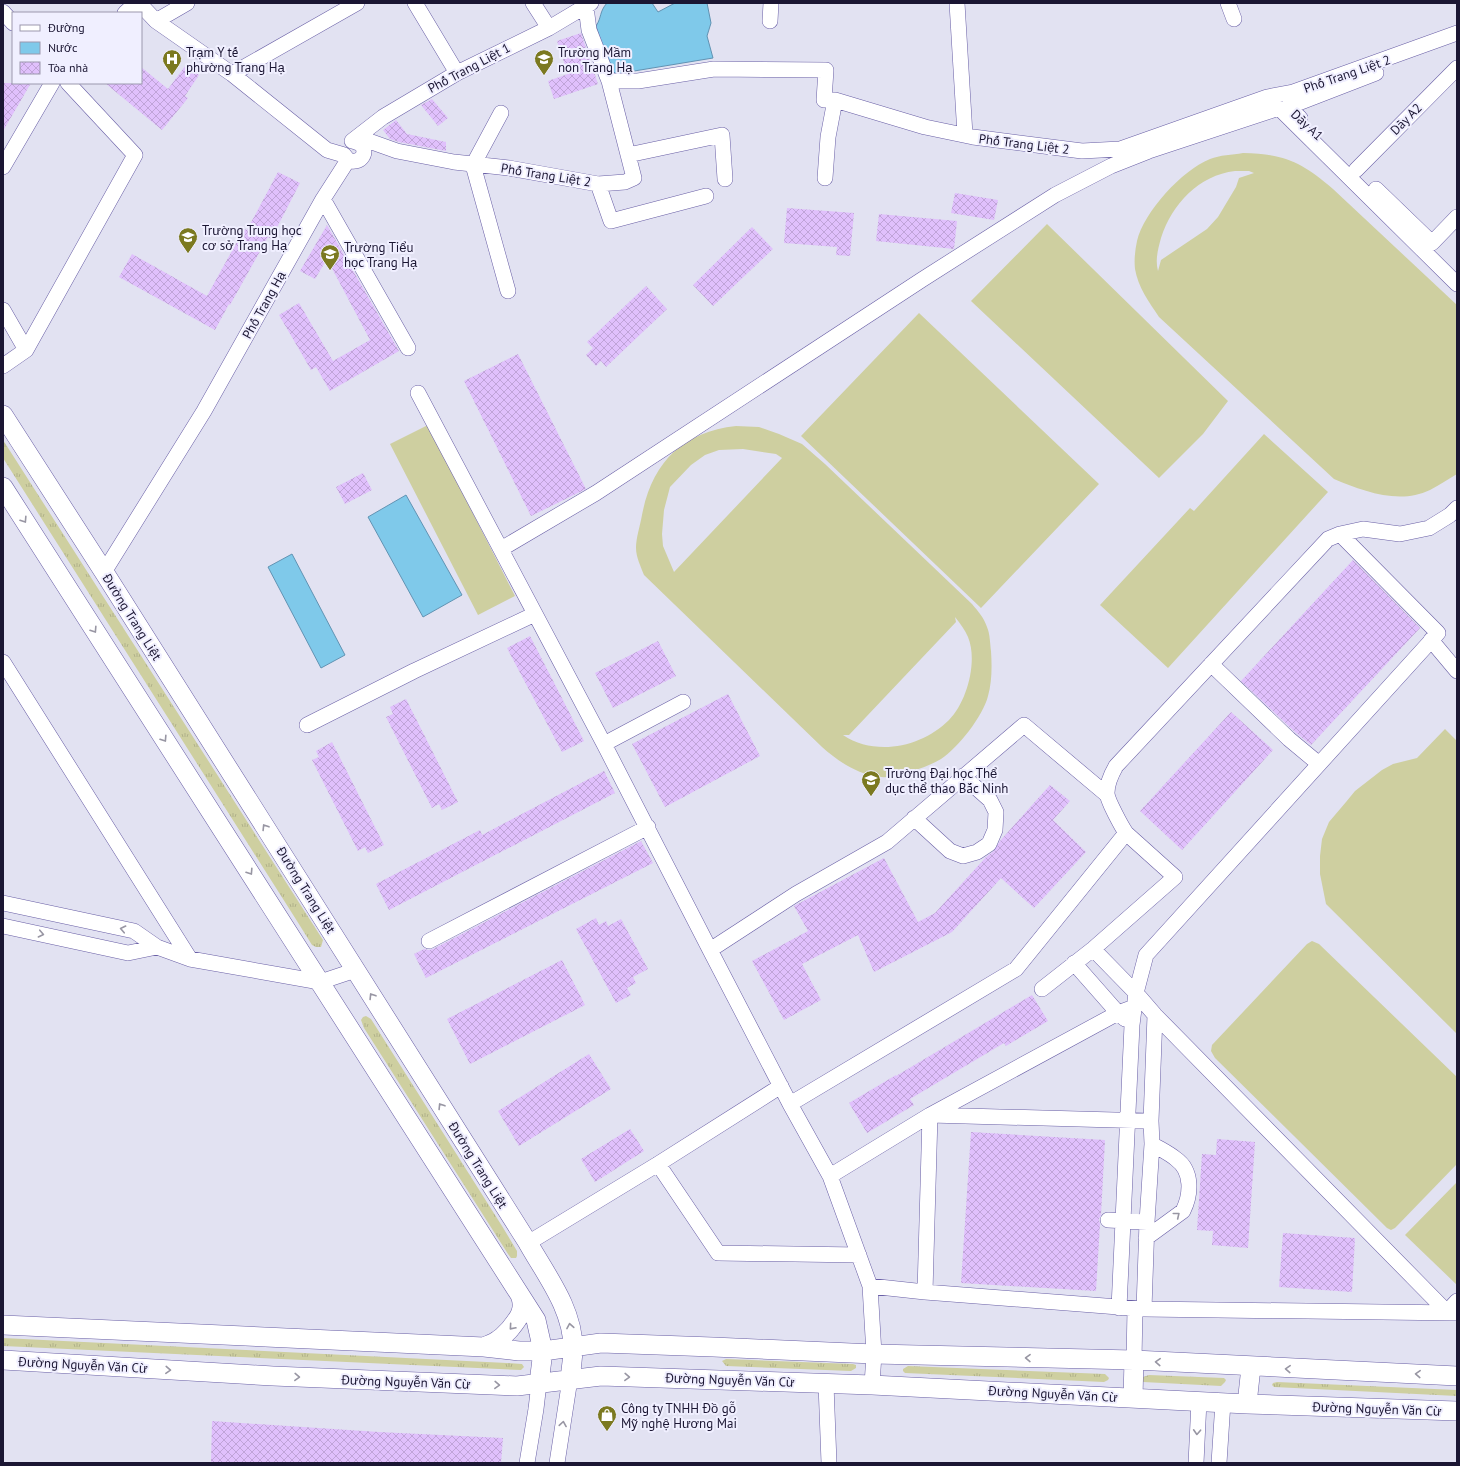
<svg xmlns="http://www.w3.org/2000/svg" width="1460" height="1466" viewBox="0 0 1460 1466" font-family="'PT Sans',sans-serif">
  <defs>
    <pattern id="grass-tufts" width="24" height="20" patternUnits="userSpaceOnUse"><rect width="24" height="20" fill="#cecfa0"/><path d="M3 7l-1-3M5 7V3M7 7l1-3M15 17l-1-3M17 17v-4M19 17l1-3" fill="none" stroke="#b0b18a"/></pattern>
    <pattern id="building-cross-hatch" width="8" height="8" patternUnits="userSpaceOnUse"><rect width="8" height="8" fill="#e0c0fc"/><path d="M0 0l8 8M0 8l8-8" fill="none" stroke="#c0a4d8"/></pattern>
  </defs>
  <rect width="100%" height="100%" fill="#e2e2f2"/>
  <path fill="url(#grass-tufts)" d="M 3,440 L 323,940 L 321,947 L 316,947 L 312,945 L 297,921 L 3,458 Z
    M 366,1016 L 371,1019 L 502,1226 L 517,1251 L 517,1256 L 516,1258 L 511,1258 L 508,1254 L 364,1028 L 361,1020 L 363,1017 Z
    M 3,1338 L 507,1363 L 522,1364 L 524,1367 L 521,1370 L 3,1346 Z
    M 726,1359 L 853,1364 L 856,1365 L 856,1368 L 851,1371 L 726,1366 L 722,1361 Z
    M 908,1366 L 1105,1374 L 1109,1378 L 1108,1380 L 1104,1382 L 905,1373 L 903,1371 L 903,1369 Z
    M 1149,1375 L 1224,1378 L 1226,1380 L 1225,1382 L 1221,1386 L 1143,1382 L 1142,1379 L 1143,1377 Z
    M 1277,1382 L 1457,1390 L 1457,1396 L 1274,1387 L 1272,1385 L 1273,1383 Z"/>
  <path fill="#cecfa0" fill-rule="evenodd" d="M 1243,153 C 1284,154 1302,162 1333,189 L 1457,305 L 1457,474 C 1448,479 1440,485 1430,490 C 1399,505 1363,491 1334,479 L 1159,317 C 1149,302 1138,287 1135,269 C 1134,260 1135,250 1137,241 C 1144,212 1182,170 1210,159 C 1220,155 1232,155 1243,153 ZM 1235,171 L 1249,171 L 1254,173 L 1239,178 L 1236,187 L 1218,217 L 1207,229 L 1161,260 L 1158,271 C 1155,260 1158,249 1161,238 C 1172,204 1199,175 1235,171 Z
    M 1047,224 L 1228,401 L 1203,434 L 1159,478 L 971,301 Z
    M 919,313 L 1099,484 L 981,608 L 801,436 Z
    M 428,425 L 515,596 L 478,615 L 390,444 Z
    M 736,426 L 759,427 L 779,434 L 802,444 L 825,464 L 972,604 C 978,611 984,618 987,627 C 990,634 990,643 991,651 C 992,666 992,682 988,696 C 983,716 958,748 941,759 C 933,764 922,768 913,771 C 902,774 892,778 880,777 C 857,774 839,762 822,747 L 644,575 C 641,567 636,557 636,548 C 636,538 640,526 642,515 C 652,463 682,432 736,426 ZM 743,449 L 776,454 L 782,458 L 674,572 L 663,546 L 662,534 L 664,510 L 670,487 L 691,465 L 705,455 L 719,450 ZM 955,617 C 960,623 965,630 968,637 C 978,661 967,702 949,720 C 922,747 876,757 843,735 L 849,735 L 956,622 Z
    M 1264,434 L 1328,492 L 1168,668 L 1100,605 L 1190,508 L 1194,511 Z
    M 1445,729 L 1457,741 L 1457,1034 L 1326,904 L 1320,874 L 1320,856 L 1322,839 L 1329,822 L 1346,802 L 1355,791 L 1382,770 L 1393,764 L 1417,758 Z
    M 1312,941 L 1319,944 L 1457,1077 L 1457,1164 L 1395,1228 L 1391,1230 L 1387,1228 L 1215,1058 L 1211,1051 L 1212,1045 L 1307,944 Z
    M 1457,1182 L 1457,1285 L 1405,1235 Z"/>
  <path fill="#7fc9ea" stroke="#6193b3" d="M 607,3 L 652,3 L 658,12 L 675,3 L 707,3 L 711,23 L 707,36 L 713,58 L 616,74 L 608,66 L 596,26 C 602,17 599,12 607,3 Z
    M 406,495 L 462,595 L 423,617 L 368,517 Z
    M 292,554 L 345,655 L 321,668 L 268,567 Z"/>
  <path fill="url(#building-cross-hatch)" d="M 581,33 L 598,84 L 554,99 L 548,81 L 568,74 L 557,41 Z
    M 186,65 L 199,75 L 185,96 L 188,98 L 162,130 L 105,83 L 141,83 L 141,67 L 168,89 Z
    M 3,83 L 31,83 L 3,131 Z
    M 432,99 L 448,118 L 438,126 L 421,105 Z
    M 396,120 L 407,134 L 446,142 L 446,151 L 399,142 L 390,139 L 383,130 Z
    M 278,172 L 300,183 L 271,239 L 268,237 L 230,305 L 229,304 L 215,330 L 119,277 L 132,254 L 207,296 L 244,229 L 247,230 Z
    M 955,193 L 998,200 L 994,220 L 951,213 Z
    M 787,208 L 854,213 L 850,256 L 836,255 L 837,247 L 784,243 Z
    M 879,214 L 957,221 L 954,249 L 876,241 Z
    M 327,225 L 399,351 L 330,391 L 316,367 L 311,370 L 279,315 L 299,303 L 333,361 L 370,340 L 327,259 L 315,279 L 300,271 Z
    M 752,227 L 773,249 L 713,306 L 693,285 Z
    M 646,286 L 667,309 L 606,367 L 601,361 L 596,366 L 586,355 L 593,348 L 587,342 Z
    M 518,354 L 586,489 L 531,516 L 464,381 Z
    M 363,473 L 372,490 L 345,504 L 336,487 Z
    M 1353,560 L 1420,628 L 1311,745 L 1295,732 L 1241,681 Z
    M 530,636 L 584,741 L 562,752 L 507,648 Z
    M 658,641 L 676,676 L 613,708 L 595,673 Z
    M 728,694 L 760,756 L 665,807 L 632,744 Z
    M 406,699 L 458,802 L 442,810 L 439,804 L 432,808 L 386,717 L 393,714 L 390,707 Z
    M 1231,712 L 1273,750 L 1182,850 L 1140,811 Z
    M 332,742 L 384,845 L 368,853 L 365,847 L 358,851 L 312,760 L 319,757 L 316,751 Z
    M 604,771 L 615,793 L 389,910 L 376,884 L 480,830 L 482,835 Z
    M 1050,785 L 1070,801 L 1053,820 L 1086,852 L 1034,908 L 1001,878 L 952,932 L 874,972 L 858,935 L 802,964 L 821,1000 L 784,1020 L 752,961 L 808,931 L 794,906 L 884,858 L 918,922 L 935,913 L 986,857 L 994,851 L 1000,841 Z
    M 641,841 L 653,863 L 426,978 L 414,954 L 424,949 L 429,950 L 433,949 Z
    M 596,918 L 599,925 L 606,921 L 608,926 L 621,919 L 648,969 L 633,977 L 636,983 L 627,988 L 631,995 L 616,1003 L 576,929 Z
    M 562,960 L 585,1005 L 470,1064 L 447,1019 Z
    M 1032,995 L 1048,1021 L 1006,1046 L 1004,1043 L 910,1099 L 914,1105 L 867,1133 L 849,1103 L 896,1075 L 896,1076 Z
    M 589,1054 L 611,1089 L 519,1146 L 498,1111 Z
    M 630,1129 L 644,1151 L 595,1182 L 581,1159 Z
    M 971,1132 L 1105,1140 L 1101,1215 L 1099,1219 L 1100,1224 L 1096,1291 L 961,1283 Z
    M 1217,1139 L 1255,1142 L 1248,1248 L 1212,1245 L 1213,1231 L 1197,1230 L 1202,1154 L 1216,1155 Z
    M 1283,1233 L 1355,1238 L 1352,1292 L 1279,1287 Z
    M 212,1421 L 379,1432 L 503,1438 L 501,1463 L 211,1463 Z"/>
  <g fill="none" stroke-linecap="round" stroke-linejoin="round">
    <g stroke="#695fa6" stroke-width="16">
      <path id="minor" d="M 415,3 L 457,73
        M 533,3 L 549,28
        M 957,3 L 965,135
        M 1228,3 L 1234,19
        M 3,12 L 13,23
        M 125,13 L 136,3
        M 156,21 L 187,3
        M 770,21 L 771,3
        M 232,74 L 357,3
        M 609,81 L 638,81 L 714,69 L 826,70 L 824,100 L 835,100 L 925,127 L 973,137 L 1082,151 L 1120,149 L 1267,97 L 1293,92 L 1457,33
        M 501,113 L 473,165 L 508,291
        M 1300,118 L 1288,107 L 1376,73
        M 352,141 L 383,117 L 457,73 L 549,28 L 591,3
        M 361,144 L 369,141 L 397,151 L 454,162 L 509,168 L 598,184 L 625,182 L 634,178 L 609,81 L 589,30 L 586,7
        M 628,155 L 722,135 L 725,179
        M 348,160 C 359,165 369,154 361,144 L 353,141
        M 3,167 L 52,83
        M 1356,170 L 1457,68
        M 825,178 L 828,137 L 835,100
        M 598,184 L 611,221 L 706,196
        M 1376,189 L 1432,243 L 1457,217
        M 323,199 L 408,348
        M 3,310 L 26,350
        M 3,366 L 26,350 L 135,155 L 68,83
        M 418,393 L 604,744 L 710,950 L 790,1104 L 830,1176 L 870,1286 L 874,1354 L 872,1385
        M 501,549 L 596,493 L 923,279 L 1055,195 L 1111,166 L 1149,151 L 1279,108 L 1457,284
        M 104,572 L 204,411 L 323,199 L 348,160 L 344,155 L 327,150 L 232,74 L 156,21 L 139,3
        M 1431,640 L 1457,671
        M 3,662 L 190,959
        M 1211,664 L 1289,739 L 1319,764
        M 307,725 L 414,671 L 535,614
        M 604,744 L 683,702
        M 914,818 L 950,851 L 963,856 L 977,852 L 989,844 L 995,830 L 996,812 L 990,800 L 963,776
        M 1126,833 C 1122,827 1107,800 1107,793 C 1107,784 1112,773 1116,766 L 1328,539 L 1340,534 L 1363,529 L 1400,534 L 1429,528 L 1450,515 L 1457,508
        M 3,903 L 134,931 L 157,947 L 190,959 L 320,982 L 356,970
        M 3,926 L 128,953 L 157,947
        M 429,941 L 648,827
        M 1093,949 L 1136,993 L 1155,1015 L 1447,1312 L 1457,1301
        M 710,950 L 796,894 L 887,842 L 1024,725 L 1106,794
        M 1074,963 L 1118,1013 L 1125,1019
        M 790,1104 L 1016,969 L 1126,833 L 1175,877 L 1093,949 L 1042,989
        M 658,1164 L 718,1253 L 859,1255
        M 830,1176 L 930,1115 L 1118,1013 L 1134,1007
        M 1108,1220 L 1147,1222
        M 1146,1238 L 1183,1211 C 1191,1195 1193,1171 1176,1159 C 1169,1153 1160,1149 1152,1144
        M 528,1243 L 658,1164 L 781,1086
        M 870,1286 L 925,1292 L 1144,1309 L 1457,1313
        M 925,1292 L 930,1115 L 1151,1121
        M 1119,1308 L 1132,1025 L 1136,993 L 1146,955 L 1438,633 L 1340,534
        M 1144,1309 L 1147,1222 L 1152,1144 L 1151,1121 L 1155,1015
        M 1134,1360 L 1135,1309
        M 826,1384 L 829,1463
        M 527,1463 L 536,1409 L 539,1383
        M 557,1463 L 570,1379
        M 1196,1463 L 1199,1401
        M 1219,1463 L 1223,1402"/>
    </g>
    <g stroke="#695fa6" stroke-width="20">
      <path id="major" d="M 3,415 L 104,572 L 528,1243 C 546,1275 573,1309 573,1348 C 573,1358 571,1369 570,1379
        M 3,487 L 536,1320 L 543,1351 L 539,1383
        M 3,1325 L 484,1347 L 519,1351 L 543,1351 L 601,1343 L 713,1347 L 874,1354 L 1134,1360 L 1457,1376
        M 484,1347 C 488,1345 494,1343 498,1340 C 503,1337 506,1333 510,1329 C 519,1318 526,1309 520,1295
        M 3,1360 L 273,1376 L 517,1386 L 601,1376 L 872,1385 L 1247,1404 L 1457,1411
        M 1133,1397 L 1134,1360
        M 1247,1404 L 1251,1367"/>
    </g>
    <use href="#minor" stroke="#fff" stroke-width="15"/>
    <use href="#major" stroke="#fff" stroke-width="19"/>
  </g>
  <defs><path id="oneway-chevron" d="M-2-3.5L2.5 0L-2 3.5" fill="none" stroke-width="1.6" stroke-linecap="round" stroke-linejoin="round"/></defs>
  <g stroke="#9896a3">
    <use href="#oneway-chevron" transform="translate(24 520) rotate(57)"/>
    <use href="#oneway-chevron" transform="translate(94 630) rotate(57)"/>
    <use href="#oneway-chevron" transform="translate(164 739) rotate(57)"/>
    <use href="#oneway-chevron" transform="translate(265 827) rotate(-122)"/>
    <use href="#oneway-chevron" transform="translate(250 872) rotate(57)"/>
    <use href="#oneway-chevron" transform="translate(123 929) rotate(-168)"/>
    <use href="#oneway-chevron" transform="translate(41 934) rotate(12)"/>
    <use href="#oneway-chevron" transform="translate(372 996) rotate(-122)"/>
    <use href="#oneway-chevron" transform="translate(441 1106) rotate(-122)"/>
    <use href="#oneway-chevron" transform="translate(1177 1215) rotate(-39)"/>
    <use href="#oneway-chevron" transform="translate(570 1326) rotate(-100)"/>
    <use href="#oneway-chevron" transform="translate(512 1327) rotate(131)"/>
    <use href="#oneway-chevron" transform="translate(1028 1358) rotate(-179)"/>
    <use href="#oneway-chevron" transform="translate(1158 1362) rotate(-177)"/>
    <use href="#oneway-chevron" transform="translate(1288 1369) rotate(-177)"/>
    <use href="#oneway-chevron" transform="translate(168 1370) rotate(3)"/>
    <use href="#oneway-chevron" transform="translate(1418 1374) rotate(-177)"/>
    <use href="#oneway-chevron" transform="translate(297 1377) rotate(2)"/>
    <use href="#oneway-chevron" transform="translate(627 1377) rotate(2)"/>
    <use href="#oneway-chevron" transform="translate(497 1385) rotate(2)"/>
    <use href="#oneway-chevron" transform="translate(563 1424) rotate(-81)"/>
    <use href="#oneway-chevron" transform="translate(1197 1432) rotate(93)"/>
  </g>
  <defs>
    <g id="hospital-pin" transform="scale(1)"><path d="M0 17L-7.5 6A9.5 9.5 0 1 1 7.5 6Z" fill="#7b7920" stroke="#f0efff"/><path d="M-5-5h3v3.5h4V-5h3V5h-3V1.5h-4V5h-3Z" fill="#fff"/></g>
    <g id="school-pin" transform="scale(1)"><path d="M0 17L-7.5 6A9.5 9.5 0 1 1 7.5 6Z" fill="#7b7920" stroke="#f0efff"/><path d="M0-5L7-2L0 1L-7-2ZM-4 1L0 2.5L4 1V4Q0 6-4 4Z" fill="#fff"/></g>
    <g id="university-pin" transform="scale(1)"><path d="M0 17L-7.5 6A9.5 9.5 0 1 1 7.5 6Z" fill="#7b7920" stroke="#f0efff"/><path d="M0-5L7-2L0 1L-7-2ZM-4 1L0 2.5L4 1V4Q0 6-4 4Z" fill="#fff"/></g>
    <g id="shop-pin" transform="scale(1)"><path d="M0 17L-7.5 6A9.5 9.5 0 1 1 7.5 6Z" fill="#7b7920" stroke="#f0efff"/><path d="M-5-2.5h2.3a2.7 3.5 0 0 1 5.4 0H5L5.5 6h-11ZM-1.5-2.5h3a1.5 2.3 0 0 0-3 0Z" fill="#fff"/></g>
  </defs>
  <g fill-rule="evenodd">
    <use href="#hospital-pin" x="172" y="59"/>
    <use href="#school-pin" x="544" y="59"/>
    <use href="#school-pin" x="188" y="237"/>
    <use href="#school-pin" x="330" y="254"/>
    <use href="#university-pin" x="871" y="780"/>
    <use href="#shop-pin" x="607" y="1415"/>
  </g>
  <g text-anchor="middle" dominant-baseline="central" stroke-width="4" stroke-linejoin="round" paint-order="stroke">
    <g font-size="13" fill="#1b1633" stroke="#f0efff" text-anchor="start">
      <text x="186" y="52">Trạm Y tế<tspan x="186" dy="15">phường Trang Hạ</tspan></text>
      <text x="558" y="52">Trường Mầm<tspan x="558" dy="15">non Trang Hạ</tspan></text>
      <text x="202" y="230">Trường Trung học<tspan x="202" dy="15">cơ sở Trang Hạ</tspan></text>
      <text x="344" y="247">Trường Tiểu<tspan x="344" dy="15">học Trang Hạ</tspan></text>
      <text x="885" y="773">Trường Đại học Thể<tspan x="885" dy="15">dục thể thao Bắc Ninh</tspan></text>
      <text x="621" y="1408">Công ty TNHH Đồ gỗ<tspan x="621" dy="15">Mỹ nghệ Hương Mai</tspan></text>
    </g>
    <g font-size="13" fill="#1b1633" stroke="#f0efff">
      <text transform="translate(469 68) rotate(-28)">Phố Trang Liệt 1</text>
      <text transform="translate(1347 74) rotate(-19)">Phố Trang Liệt 2</text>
      <text transform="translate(1406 119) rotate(-45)">Dãy A2</text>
      <text transform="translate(1307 125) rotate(43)">Dãy A1</text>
      <text transform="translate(1024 144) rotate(7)">Phố Trang Liệt 2</text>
      <text transform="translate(546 175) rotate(9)">Phố Trang Liệt 2</text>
      <text transform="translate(264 305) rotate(-61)">Phố Trang Hạ</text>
      <text transform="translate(132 617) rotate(58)">Đường Trang Liệt</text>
      <text transform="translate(306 890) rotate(58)">Đường Trang Liệt</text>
      <text transform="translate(478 1165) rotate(58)">Đường Trang Liệt</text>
      <text transform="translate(83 1365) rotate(3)">Đường Nguyễn Văn Cừ</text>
      <text transform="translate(730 1380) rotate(2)">Đường Nguyễn Văn Cừ</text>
      <text transform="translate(406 1382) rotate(2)">Đường Nguyễn Văn Cừ</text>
      <text transform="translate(1053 1394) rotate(3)">Đường Nguyễn Văn Cừ</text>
      <text transform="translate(1377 1409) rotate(2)">Đường Nguyễn Văn Cừ</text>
    </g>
  </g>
  <rect width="1460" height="1466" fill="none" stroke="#1b1633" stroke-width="8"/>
  <rect x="12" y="12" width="130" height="72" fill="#f0efff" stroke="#9b98ad"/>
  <rect x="20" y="25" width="20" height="6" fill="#ffffff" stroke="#9b98ad"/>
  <text x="48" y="32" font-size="12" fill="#1b1633">Đường</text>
  <rect x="20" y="42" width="20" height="12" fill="#7fc9ea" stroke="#9b98ad"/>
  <text x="48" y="52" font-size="12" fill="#1b1633">Nước</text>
  <rect x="20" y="62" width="20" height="12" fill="url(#building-cross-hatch)" stroke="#9b98ad"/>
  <text x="48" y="72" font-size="12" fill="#1b1633">Tòa nhà</text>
</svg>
